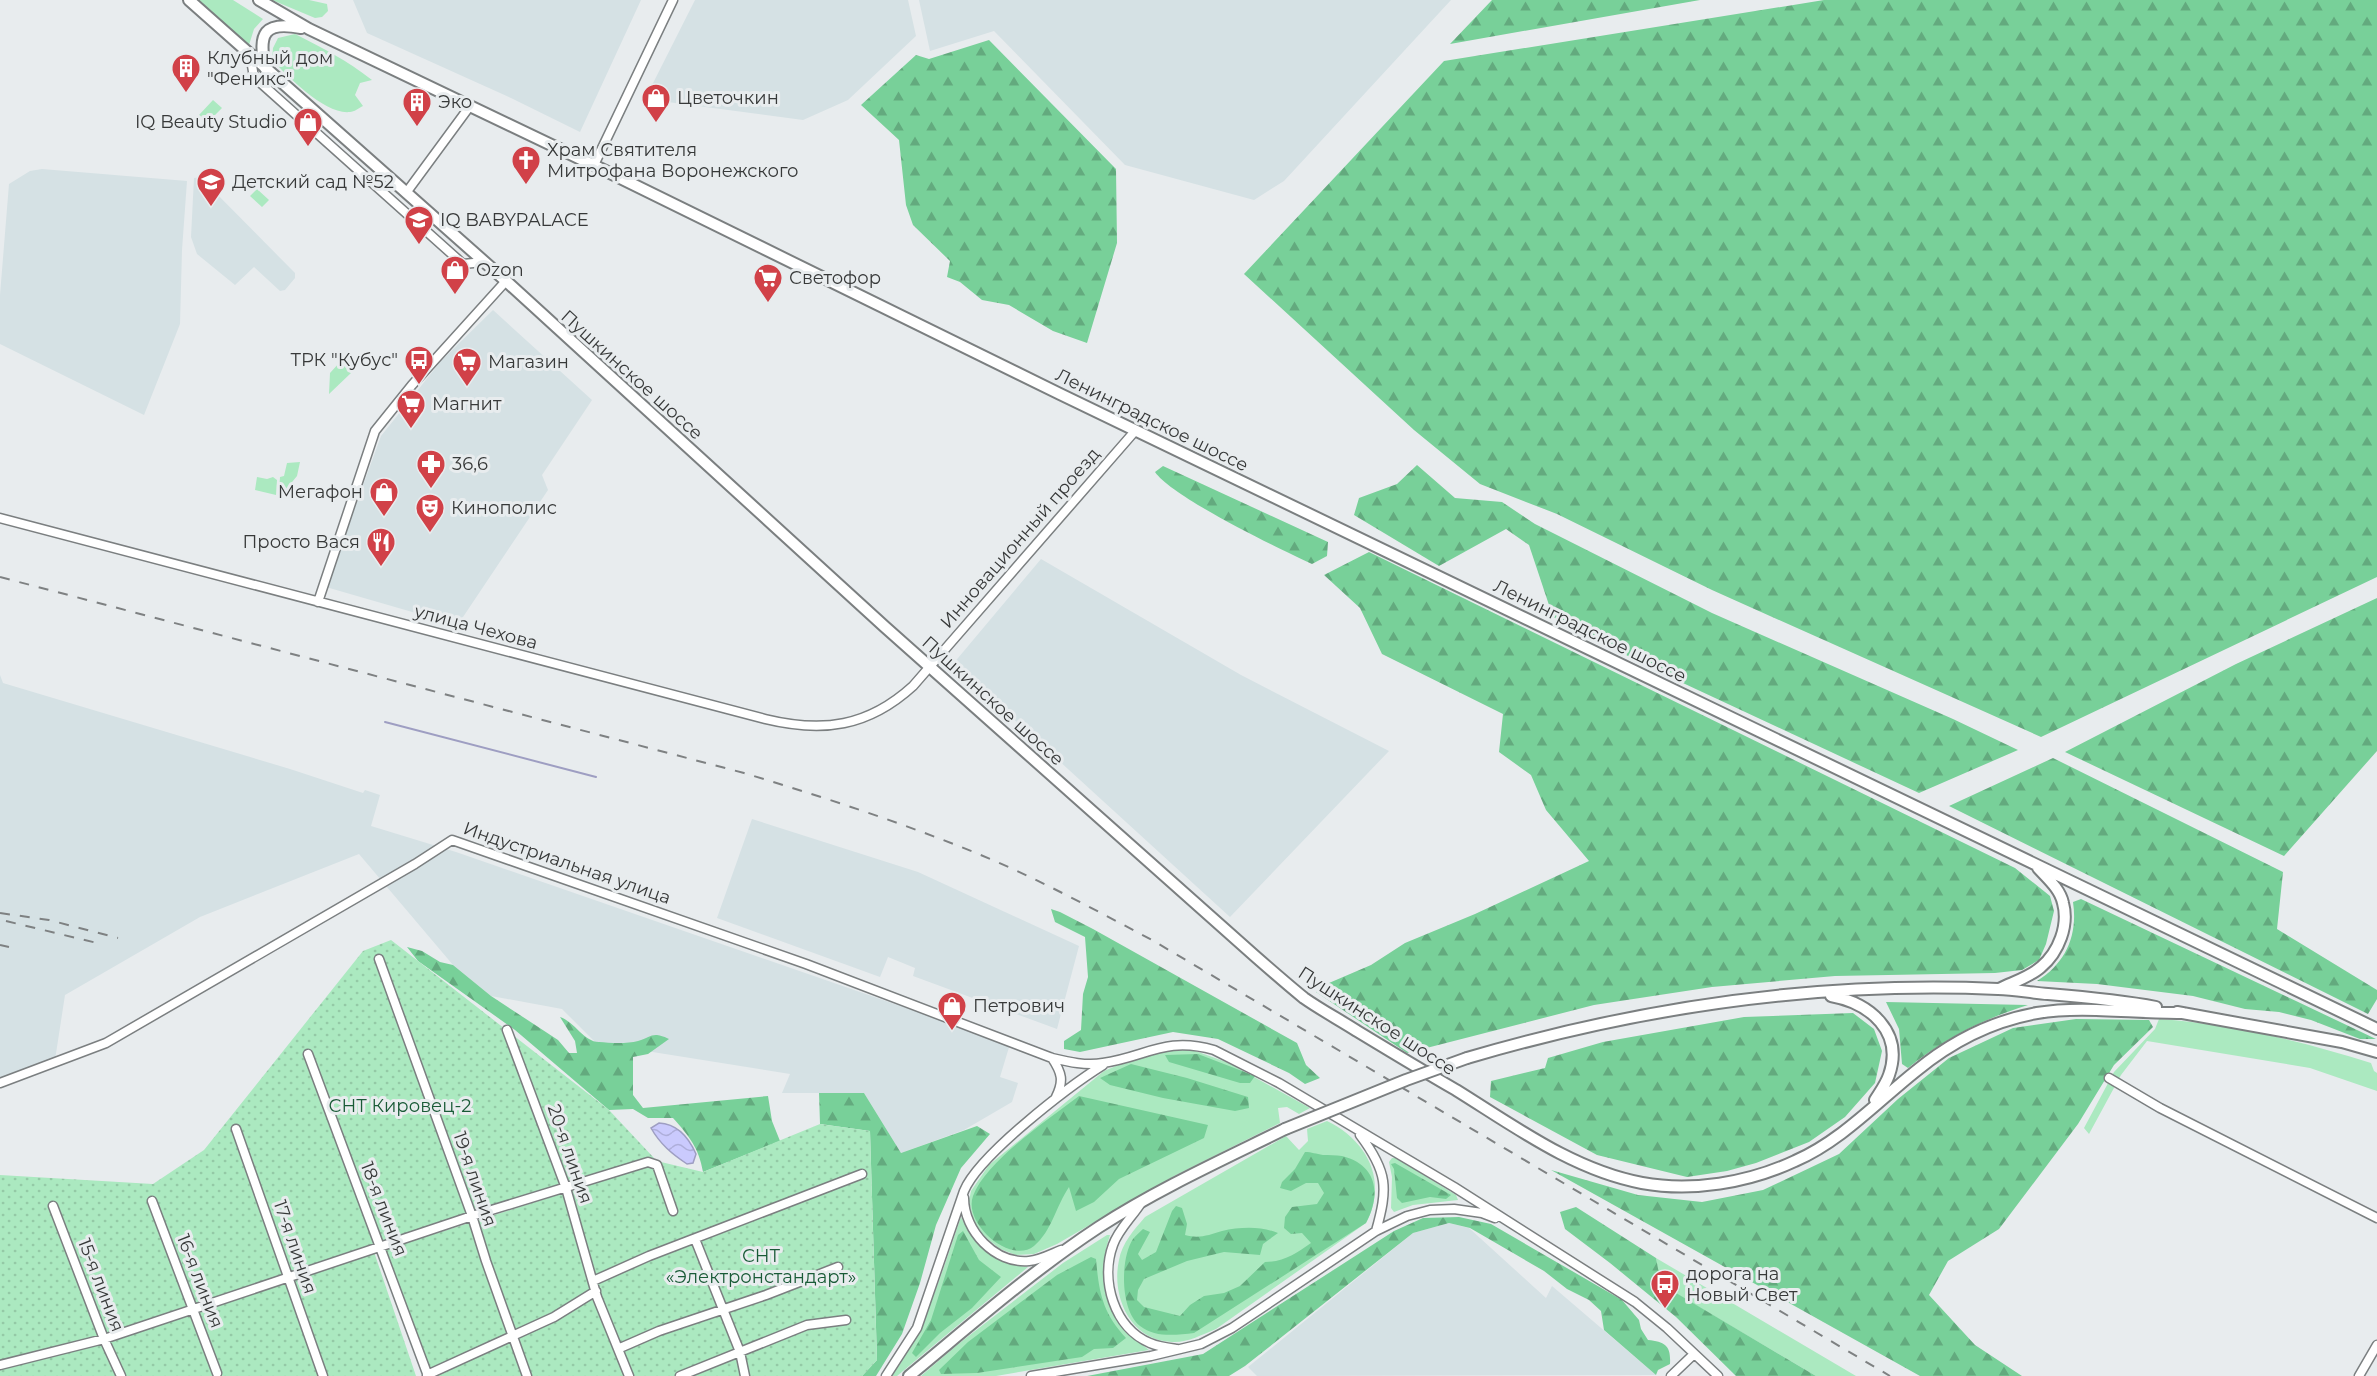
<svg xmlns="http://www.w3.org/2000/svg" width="2377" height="1376" viewBox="0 0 2377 1376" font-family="Montserrat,sans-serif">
  <defs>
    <pattern id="forest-firs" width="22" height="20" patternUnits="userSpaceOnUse" patternTransform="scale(1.5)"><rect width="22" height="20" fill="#78d099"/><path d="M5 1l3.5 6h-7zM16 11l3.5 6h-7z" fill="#63aa7e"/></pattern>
    <pattern id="garden-dots" width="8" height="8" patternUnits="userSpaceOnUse" patternTransform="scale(1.5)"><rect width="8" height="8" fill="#abe9c0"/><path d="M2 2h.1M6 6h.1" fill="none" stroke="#94c9a6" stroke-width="1.8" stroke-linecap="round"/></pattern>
    <pattern id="water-waves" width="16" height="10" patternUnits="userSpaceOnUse" patternTransform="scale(1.5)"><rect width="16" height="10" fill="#cacafd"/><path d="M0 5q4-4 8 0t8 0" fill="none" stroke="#aeaeda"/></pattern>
  </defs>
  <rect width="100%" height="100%" fill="#e8ecee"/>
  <path fill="#d5e1e4" d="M 353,0 L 641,0 L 580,132 L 511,98 L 367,33 Z
    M 695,0 L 908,0 L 916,36 L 848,100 L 803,120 L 645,99 Z
    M 919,0 L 1451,0 L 1284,181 L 1254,200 L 1125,165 L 994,31 L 930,51 Z
    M 42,169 L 187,181 L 182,250 L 180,324 L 144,415 L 0,344 L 0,295 L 9,184 L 30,171 Z
    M 200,177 L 295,273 L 295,278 L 285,290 L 280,291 L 254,267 L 235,285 L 197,254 L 191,237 L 194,178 Z
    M 493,310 L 592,400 L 542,475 L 548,490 L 461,620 L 426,616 L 326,587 L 381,436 L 441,361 Z
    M 1041,559 L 1241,675 L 1389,751 L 1230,917 L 953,664 Z
    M 0,675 L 3,683 L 290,769 L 363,793 L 365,790 L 380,795 L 371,826 L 456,852 L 1010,1044 L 1000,1077 L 1018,1083 L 1012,1102 L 964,1130 L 901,1153 L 864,1093 L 782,1093 L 790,1074 L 596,1043 L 562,1009 L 491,996 L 453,965 L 359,854 L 200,917 L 65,995 L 55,1060 L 0,1078 Z
    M 752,819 L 918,872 L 1079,946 L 1057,1029 L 913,976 L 915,968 L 888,957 L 880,977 L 717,918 Z
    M 1449,1223 L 1469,1228 L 1546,1298 L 1552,1286 L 1656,1375 L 1257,1376 L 1248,1367 L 1413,1233 Z"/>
  <path fill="#abe9c0" d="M 197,0 L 233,0 L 263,19 L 254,29 L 249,45 Z
    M 272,0 L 309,0 L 327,4 L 328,11 L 322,17 L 315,18 Z
    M 295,34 C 323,48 348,61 372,80 L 360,83 L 355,95 L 363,106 C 359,108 354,112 350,112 C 325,115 289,77 272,60 L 273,48 L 278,38 Z
    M 213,100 L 222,108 L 207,123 L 199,115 Z
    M 257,189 L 269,200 L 262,207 L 250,196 Z
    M 340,362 L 351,373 L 329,394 L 330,373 Z
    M 300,462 L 297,476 L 283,493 L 279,491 L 280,477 L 284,476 L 287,463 Z
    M 257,477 L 267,479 L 273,477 L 277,480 L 276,495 L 255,490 Z
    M 2159,1019 C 2231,1024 2302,1041 2371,1063 L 2374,1071 L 2377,1073 L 2377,1091 L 2310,1068 L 2147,1041 L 2121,1075 L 2089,1134 L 2084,1128 L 2114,1072 L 2155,1029 Z
    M 1190,1049 L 1229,1063 L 1310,1108 L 1299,1114 L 1287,1107 L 1278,1108 L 1280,1123 L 1174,1176 L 1057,1244 L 1034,1254 L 1016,1255 L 1000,1249 L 984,1236 L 974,1222 L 969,1201 L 971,1191 L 989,1165 L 1104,1071 L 1152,1051 Z
    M 1327,1121 C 1368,1141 1388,1181 1366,1223 L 1216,1329 C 1201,1335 1187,1343 1172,1342 C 1130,1341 1111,1296 1119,1260 C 1122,1243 1134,1230 1145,1217 L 1286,1136 L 1299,1150 L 1308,1141 L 1307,1129 Z
    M 1392,1158 L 1396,1158 L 1456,1195 L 1458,1200 L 1413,1205 L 1394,1212 L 1391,1208 L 1392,1177 L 1389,1162 Z
    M 961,1217 C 976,1247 993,1263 1028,1267 L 897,1376 L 892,1376 C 926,1329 942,1271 961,1217 Z
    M 1107,1235 L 1110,1235 C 1099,1268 1100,1301 1124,1329 C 1131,1337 1141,1343 1149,1350 L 996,1376 L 921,1376 L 957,1345 L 1063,1263 Z
    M 1656,1258 L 1856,1376 L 1816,1376 L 1660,1284 Z"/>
  <path fill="url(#forest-firs)" d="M 1492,0 L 1700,0 L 1450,44 Z
    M 1824,0 L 2377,0 L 2377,577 L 2041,737 L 1712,590 L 1557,514 L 1480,484 L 1414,430 L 1244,274 L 1444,61 Z
    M 989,40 L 1116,169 L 1117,243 L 1087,343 L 1053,331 L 1009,305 L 982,300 L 960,282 L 947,277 L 950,261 L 913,225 L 906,205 L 899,140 L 861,105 L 916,55 L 929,59 Z
    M 1417,465 L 1455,498 L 1502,502 L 1535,524 L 1712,613 L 1953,719 L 2018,750 L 1919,793 L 1655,670 L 1553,617 L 1529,545 L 1506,529 L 1439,566 L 1354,515 L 1359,498 L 1397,484 Z
    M 1163,466 L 1328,542 L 1327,556 L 1312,564 C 1279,549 1172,497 1155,472 Z
    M 1369,552 L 2015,868 L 2050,896 L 2054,911 L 2046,944 L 2039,960 L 2022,970 L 1995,973 L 1835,976 L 1712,987 L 1594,1005 L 1407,1053 L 1316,992 L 1329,983 L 1371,965 L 1405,943 L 1475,914 L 1589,861 L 1546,810 L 1531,775 L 1499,752 L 1503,714 L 1382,654 L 1360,608 L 1324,575 Z
    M 2377,598 L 2377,751 L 2284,856 L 2065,752 L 2236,664 Z
    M 2053,758 L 2283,872 L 2277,929 L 2377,990 L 2377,999 L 2368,1014 L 1949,806 Z
    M 2081,899 L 2376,1039 L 2360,1039 L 2311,1020 L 2279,1012 L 2245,1009 L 2193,996 L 2097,984 L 2037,981 C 2066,963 2078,935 2073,902 Z
    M 1051,909 L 1060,912 L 1093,929 L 1297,1043 L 1306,1065 L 1320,1078 L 1305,1084 L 1289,1073 L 1218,1039 L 1173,1032 L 1080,1052 L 1064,1049 L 1064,1041 L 1081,1030 L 1083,994 L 1088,977 L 1085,937 L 1055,922 Z
    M 407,947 L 422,951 L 440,962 L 453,965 L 491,996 L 558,1040 L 569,1053 L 577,1053 L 575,1041 L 560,1017 C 575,1022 584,1042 599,1042 C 610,1043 627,1044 638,1041 C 652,1037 652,1031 669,1039 L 648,1054 L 633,1057 L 633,1095 L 643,1108 L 768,1096 L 772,1121 L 780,1141 L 703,1172 C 699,1148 689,1136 673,1118 L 648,1118 L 633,1109 L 609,1110 L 515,1030 L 418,961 Z
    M 1886,1002 L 2028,1005 C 1983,1019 1945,1038 1908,1068 L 1902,1064 L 1899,1029 Z
    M 1853,1013 L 1874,1029 L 1882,1051 L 1875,1083 L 1845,1117 L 1809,1142 L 1756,1163 L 1727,1171 L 1687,1177 L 1597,1155 L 1490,1097 L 1491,1081 L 1545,1068 L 1548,1058 L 1603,1042 L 1744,1017 Z
    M 2076,1019 L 2149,1020 L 2153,1027 L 2114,1065 L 2078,1124 L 1999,1229 L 1948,1261 L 1929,1295 L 1975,1345 L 2022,1376 L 1920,1376 L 1551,1170 L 1638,1195 L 1702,1202 L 1763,1190 L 1839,1154 L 1898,1099 L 1949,1058 L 2013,1028 Z
    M 1198,1054 L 1255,1076 L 1250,1083 L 1240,1083 L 1169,1062 L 1165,1055 Z
    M 1131,1064 L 1187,1078 L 1248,1097 L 1249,1108 L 1235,1111 L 1163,1098 L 1110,1085 L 1100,1078 Z
    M 819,1093 L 864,1093 L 901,1153 L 977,1126 L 990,1134 L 961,1168 L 936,1225 L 920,1283 L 902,1334 L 876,1376 L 862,1376 L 877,1360 L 870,1131 L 820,1124 Z
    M 1079,1096 L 1208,1125 L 1204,1138 L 1119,1179 L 1094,1202 L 1076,1211 L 1069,1187 C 1056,1206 1052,1231 1034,1246 C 1010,1265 963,1223 973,1196 C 986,1161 1049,1119 1079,1096 Z
    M 1305,1152 C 1312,1152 1316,1154 1323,1155 C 1329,1155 1336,1155 1342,1156 C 1378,1165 1381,1195 1366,1223 L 1194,1333 C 1176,1335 1155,1338 1140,1326 C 1120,1310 1120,1259 1133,1239 C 1136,1235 1140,1232 1143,1229 L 1150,1232 L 1138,1254 L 1142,1260 L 1156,1252 L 1172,1211 L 1176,1206 L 1182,1208 L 1187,1224 L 1185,1235 C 1199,1239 1209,1235 1222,1231 C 1240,1227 1261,1226 1278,1233 L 1263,1244 L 1260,1255 L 1224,1252 L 1187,1261 L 1144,1279 L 1138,1290 L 1137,1300 L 1144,1307 L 1180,1316 L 1190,1305 L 1204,1296 L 1224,1293 L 1240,1286 L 1265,1262 C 1284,1262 1297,1253 1311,1243 L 1302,1233 L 1291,1234 L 1284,1228 L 1285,1217 L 1292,1207 L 1317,1204 L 1324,1193 L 1318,1183 L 1306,1183 L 1291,1191 L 1280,1188 L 1282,1182 L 1295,1169 Z
    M 1395,1163 L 1451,1195 L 1446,1199 L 1430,1197 L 1402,1203 L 1397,1198 L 1394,1169 L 1391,1164 Z
    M 1576,1207 L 1656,1258 L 1661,1284 L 1816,1376 L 1736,1376 L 1676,1317 L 1610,1263 L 1565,1229 L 1560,1212 Z
    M 1459,1217 L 1491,1224 L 1622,1300 L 1639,1320 L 1641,1329 L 1648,1340 C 1666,1342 1671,1346 1670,1364 L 1658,1370 L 1656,1375 L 1604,1330 L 1601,1311 L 1589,1300 L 1567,1289 L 1544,1271 L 1470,1228 L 1449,1223 L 1413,1233 L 1245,1366 L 1229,1376 L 1087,1376 L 1203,1354 L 1394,1231 L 1423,1218 Z
    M 963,1231 L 979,1260 L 1001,1277 L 972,1308 L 940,1333 L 916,1357 L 912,1353 L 931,1320 L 958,1235 Z
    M 1091,1257 L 1096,1259 C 1099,1292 1102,1312 1126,1338 L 1113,1348 L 1094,1349 L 1082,1357 L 977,1373 L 941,1374 L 939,1370 L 968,1342 L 1057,1275 Z"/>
  <path fill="url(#garden-dots)" d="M 391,940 L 609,1110 L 654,1158 L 372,1246 L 416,1376 L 0,1376 L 0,1175 L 153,1184 L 204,1150 L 363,951 Z
    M 820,1124 L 870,1131 L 877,1360 L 862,1376 L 428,1376 L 381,1251 L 661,1162 L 703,1172 Z"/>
  <path fill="url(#water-waves)" stroke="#9e9ec2" stroke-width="1.5" d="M 659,1123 C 678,1124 689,1138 696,1154 L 693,1163 L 687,1164 C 672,1154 660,1144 651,1128 Z"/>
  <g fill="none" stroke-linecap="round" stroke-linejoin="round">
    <path stroke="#9e9ec2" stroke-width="2" d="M 385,722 L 596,777"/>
    <g stroke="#7b7f80" stroke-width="11">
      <path id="minor" d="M 250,54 L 254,77 L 463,264 L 484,262
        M 594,165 L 673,0
        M 406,193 L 470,106
        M 0,518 L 765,719 C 823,733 868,727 913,686 L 1135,431
        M 318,602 L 375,431 L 412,385 L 506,281
        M 379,959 L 472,1216 L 486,1261 L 527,1376
        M 507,1030 L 566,1188 L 597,1297 L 629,1376
        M 308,1054 L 428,1376
        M 1052,1058 C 1062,1073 1064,1081 1056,1097
        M 2109,1078 L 2160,1108 L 2377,1218
        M 0,1083 L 106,1043 L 415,864 L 452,840 L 806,964 L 1052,1058 C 1069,1062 1086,1066 1103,1063 C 1146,1057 1165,1036 1214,1050 L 1279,1083 L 1454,1187 L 1635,1302 L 1667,1328 L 1718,1376
        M 236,1129 L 323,1376
        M 1360,1135 C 1388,1172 1388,1188 1376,1231
        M 964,1198 C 964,1231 995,1264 1029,1261 C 1040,1260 1051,1254 1061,1250
        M 152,1201 L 217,1373
        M 1141,1203 C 1132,1217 1118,1230 1113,1245 C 1100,1280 1114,1328 1150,1343 C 1159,1347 1169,1348 1177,1349
        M 53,1206 L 104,1339 L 121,1376
        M 695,1239 L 740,1352 L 745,1376
        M 593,1281 L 649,1256 L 862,1174
        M 620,1348 L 659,1331 L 766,1295 L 838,1267
        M 0,1365 L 104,1339 L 472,1216 L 648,1162 L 657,1165 L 673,1211
        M 427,1375 L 554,1317 L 596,1291
        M 680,1376 L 807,1325 L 846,1320
        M 886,1376 L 917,1328 L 964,1191 C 979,1155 1068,1087 1103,1065
        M 1031,1376 L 1151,1356 L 1201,1344 L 1232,1328 L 1376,1231 L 1407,1216 L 1430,1210 L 1454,1209 L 1482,1213 L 1495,1218
        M 1671,1376 L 1694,1354
        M 2359,1376 L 2377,1345"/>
    </g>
    <g stroke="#7b7f80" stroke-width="14">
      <path id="major" d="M 189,0 L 506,281 L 885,627 L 1256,957 C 1272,971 1288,985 1304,998 C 1321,1010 1340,1020 1357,1031 C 1390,1051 1423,1071 1456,1090 C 1514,1126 1573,1170 1642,1183 C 1692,1192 1748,1183 1795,1161 C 1841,1141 1877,1102 1916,1071 C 1951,1042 1992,1021 2037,1013 C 2084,1005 2135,1014 2183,1013
        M 259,0 L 309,29 L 612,174 L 1060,394 L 2377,1029
        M 265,68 C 258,33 264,21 301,28
        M 1999,989 C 2013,982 2030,977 2041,967 C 2059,952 2069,925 2063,903 C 2060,889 2048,879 2038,868
        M 1831,996 C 1870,1003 1904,1032 1889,1075 C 1886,1084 1880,1092 1875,1100
        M 2177,1012 L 2342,1042 L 2377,1052
        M 1467,1058 C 1640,1007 1818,981 1998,989 C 2015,989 2031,993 2048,994 C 2084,997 2120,1000 2156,1007
        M 909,1376 C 971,1325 1032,1271 1099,1227 C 1158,1189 1222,1160 1285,1129"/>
    </g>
    <use href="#minor" stroke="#fff" stroke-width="8"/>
    <use href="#major" stroke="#fff" stroke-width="10"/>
    <path stroke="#7e8182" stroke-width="2" stroke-dasharray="10 10" stroke-linecap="butt" d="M 0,577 L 744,773 C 823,797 900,822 976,853 C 1037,878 1095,910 1152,940 L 1890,1376
      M 0,913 L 49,920 L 118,938
      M 6,921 L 97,943
      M 0,945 L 9,947"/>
    <g stroke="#7b7f80" stroke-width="14" stroke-linecap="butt">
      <path id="major-bridge" d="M 1285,1129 L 1406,1080 L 1467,1058"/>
    </g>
    <use href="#major-bridge" stroke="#fff" stroke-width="10"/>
  </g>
  <defs>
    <g id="building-pin" transform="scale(1.5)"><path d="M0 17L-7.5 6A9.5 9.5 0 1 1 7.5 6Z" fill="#d14148" stroke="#e8ecee"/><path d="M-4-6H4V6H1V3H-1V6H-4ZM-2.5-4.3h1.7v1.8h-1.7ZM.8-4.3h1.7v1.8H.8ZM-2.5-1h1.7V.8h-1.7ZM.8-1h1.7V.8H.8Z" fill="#fff"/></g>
    <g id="shop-pin" transform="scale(1.5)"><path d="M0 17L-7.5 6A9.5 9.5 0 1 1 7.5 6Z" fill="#d14148" stroke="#e8ecee"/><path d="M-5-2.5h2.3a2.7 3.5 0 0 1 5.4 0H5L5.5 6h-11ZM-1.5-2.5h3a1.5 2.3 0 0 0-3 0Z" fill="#fff"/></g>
    <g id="church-pin" transform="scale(1.5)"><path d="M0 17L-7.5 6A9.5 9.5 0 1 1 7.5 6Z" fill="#d14148" stroke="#e8ecee"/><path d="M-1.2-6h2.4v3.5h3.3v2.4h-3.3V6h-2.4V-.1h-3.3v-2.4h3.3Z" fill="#fff"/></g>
    <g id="school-pin" transform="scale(1.5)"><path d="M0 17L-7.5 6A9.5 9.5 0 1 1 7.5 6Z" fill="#d14148" stroke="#e8ecee"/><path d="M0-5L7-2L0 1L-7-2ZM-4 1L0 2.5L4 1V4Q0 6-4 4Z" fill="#fff"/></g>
    <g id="supermarket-pin" transform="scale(1.5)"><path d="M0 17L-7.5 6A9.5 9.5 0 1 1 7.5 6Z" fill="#d14148" stroke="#e8ecee"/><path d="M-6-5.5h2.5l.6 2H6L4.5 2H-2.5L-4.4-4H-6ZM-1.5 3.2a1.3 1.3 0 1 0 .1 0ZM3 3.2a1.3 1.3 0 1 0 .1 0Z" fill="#fff"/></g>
    <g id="bus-pin" transform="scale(1.5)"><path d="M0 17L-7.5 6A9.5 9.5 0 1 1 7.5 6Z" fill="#d14148" stroke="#e8ecee"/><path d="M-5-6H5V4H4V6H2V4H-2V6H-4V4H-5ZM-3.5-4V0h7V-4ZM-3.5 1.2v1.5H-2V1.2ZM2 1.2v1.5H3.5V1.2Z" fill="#fff"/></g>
    <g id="pharmacy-pin" transform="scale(1.5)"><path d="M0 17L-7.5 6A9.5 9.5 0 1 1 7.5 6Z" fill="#d14148" stroke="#e8ecee"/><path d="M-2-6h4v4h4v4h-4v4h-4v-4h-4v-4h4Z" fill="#fff"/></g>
    <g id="theatre-pin" transform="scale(1.5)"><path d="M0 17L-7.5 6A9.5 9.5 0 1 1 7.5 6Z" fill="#d14148" stroke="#e8ecee"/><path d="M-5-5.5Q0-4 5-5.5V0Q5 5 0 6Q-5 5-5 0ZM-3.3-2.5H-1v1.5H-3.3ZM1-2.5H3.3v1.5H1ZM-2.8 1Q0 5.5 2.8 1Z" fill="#fff"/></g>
    <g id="restaurant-pin" transform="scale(1.5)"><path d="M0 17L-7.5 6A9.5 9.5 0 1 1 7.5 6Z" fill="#d14148" stroke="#e8ecee"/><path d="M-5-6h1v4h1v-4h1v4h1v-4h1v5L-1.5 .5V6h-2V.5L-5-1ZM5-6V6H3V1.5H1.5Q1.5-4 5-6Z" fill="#fff"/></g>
  </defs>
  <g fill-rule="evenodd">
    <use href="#building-pin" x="186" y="68"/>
    <use href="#shop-pin" x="656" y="98"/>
    <use href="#building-pin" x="417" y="102"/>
    <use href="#shop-pin" x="308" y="122"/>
    <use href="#church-pin" x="526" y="160"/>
    <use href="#school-pin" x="211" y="182"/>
    <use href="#school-pin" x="419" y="220"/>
    <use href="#shop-pin" x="455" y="270"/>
    <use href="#supermarket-pin" x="768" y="278"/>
    <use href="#bus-pin" x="419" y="360"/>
    <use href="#supermarket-pin" x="467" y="362"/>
    <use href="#supermarket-pin" x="411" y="404"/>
    <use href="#pharmacy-pin" x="431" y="464"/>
    <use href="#shop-pin" x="384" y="492"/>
    <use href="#theatre-pin" x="430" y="508"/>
    <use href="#restaurant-pin" x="381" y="542"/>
    <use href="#shop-pin" x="952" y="1006"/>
    <use href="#bus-pin" x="1665" y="1284"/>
  </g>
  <g text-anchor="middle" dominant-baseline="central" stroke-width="6" stroke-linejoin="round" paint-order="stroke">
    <g font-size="18" fill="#373939" stroke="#e8ecee" text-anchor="start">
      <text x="207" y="58">Клубный дом<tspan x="207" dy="21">"Феникс"</tspan></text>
      <text x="677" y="98">Цветочкин</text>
      <text x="438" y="102">Эко</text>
      <text x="287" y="122" text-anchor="end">IQ Beauty Studio</text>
      <text x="547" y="150">Храм Святителя<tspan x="547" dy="21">Митрофана Воронежского</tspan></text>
      <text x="232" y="182">Детский сад №52</text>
      <text x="440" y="220">IQ BABYPALACE</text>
      <text x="476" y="270">Ozon</text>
      <text x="789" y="278">Светофор</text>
      <text x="398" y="360" text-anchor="end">ТРК "Кубус"</text>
      <text x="488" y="362">Магазин</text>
      <text x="432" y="404">Магнит</text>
      <text x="452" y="464">36,6</text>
      <text x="363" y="492" text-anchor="end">Мегафон</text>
      <text x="451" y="508">Кинополис</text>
      <text x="360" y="542" text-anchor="end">Просто Вася</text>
      <text x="973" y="1006">Петрович</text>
      <text x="1686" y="1274">дорога на<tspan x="1686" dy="21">Новый Свет</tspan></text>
    </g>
    <g font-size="18" fill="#373939" stroke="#e8ecee">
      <text transform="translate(632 375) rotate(42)">Пушкинское шоссе</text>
      <text transform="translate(1152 420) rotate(26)">Ленинградское шоссе</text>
      <text transform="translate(1020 538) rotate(-49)">Инновационный проезд</text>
      <text transform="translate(476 627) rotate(15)">улица Чехова</text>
      <text transform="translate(1590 631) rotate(26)">Ленинградское шоссе</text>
      <text transform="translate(993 701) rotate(42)">Пушкинское шоссе</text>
      <text transform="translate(567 863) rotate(19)">Индустриальная улица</text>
      <text transform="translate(1377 1021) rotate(33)">Пушкинское шоссе</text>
      <text transform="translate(570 1154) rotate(71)">20-я линия</text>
      <text transform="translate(475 1179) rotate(71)">19-я линия</text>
      <text transform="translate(384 1209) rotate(69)">18-я линия</text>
      <text transform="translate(295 1247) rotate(71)">17-я линия</text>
      <text transform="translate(200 1281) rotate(69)">16-я линия</text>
      <text transform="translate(101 1285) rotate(69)">15-я линия</text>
    </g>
    <g font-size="18" fill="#195b37" stroke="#e8ecee">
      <text x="400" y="1106">СНТ Кировец-2</text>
      <text x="761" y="1256">СНТ<tspan x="761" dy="21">«Электронстандарт»</tspan></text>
    </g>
  </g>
</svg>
